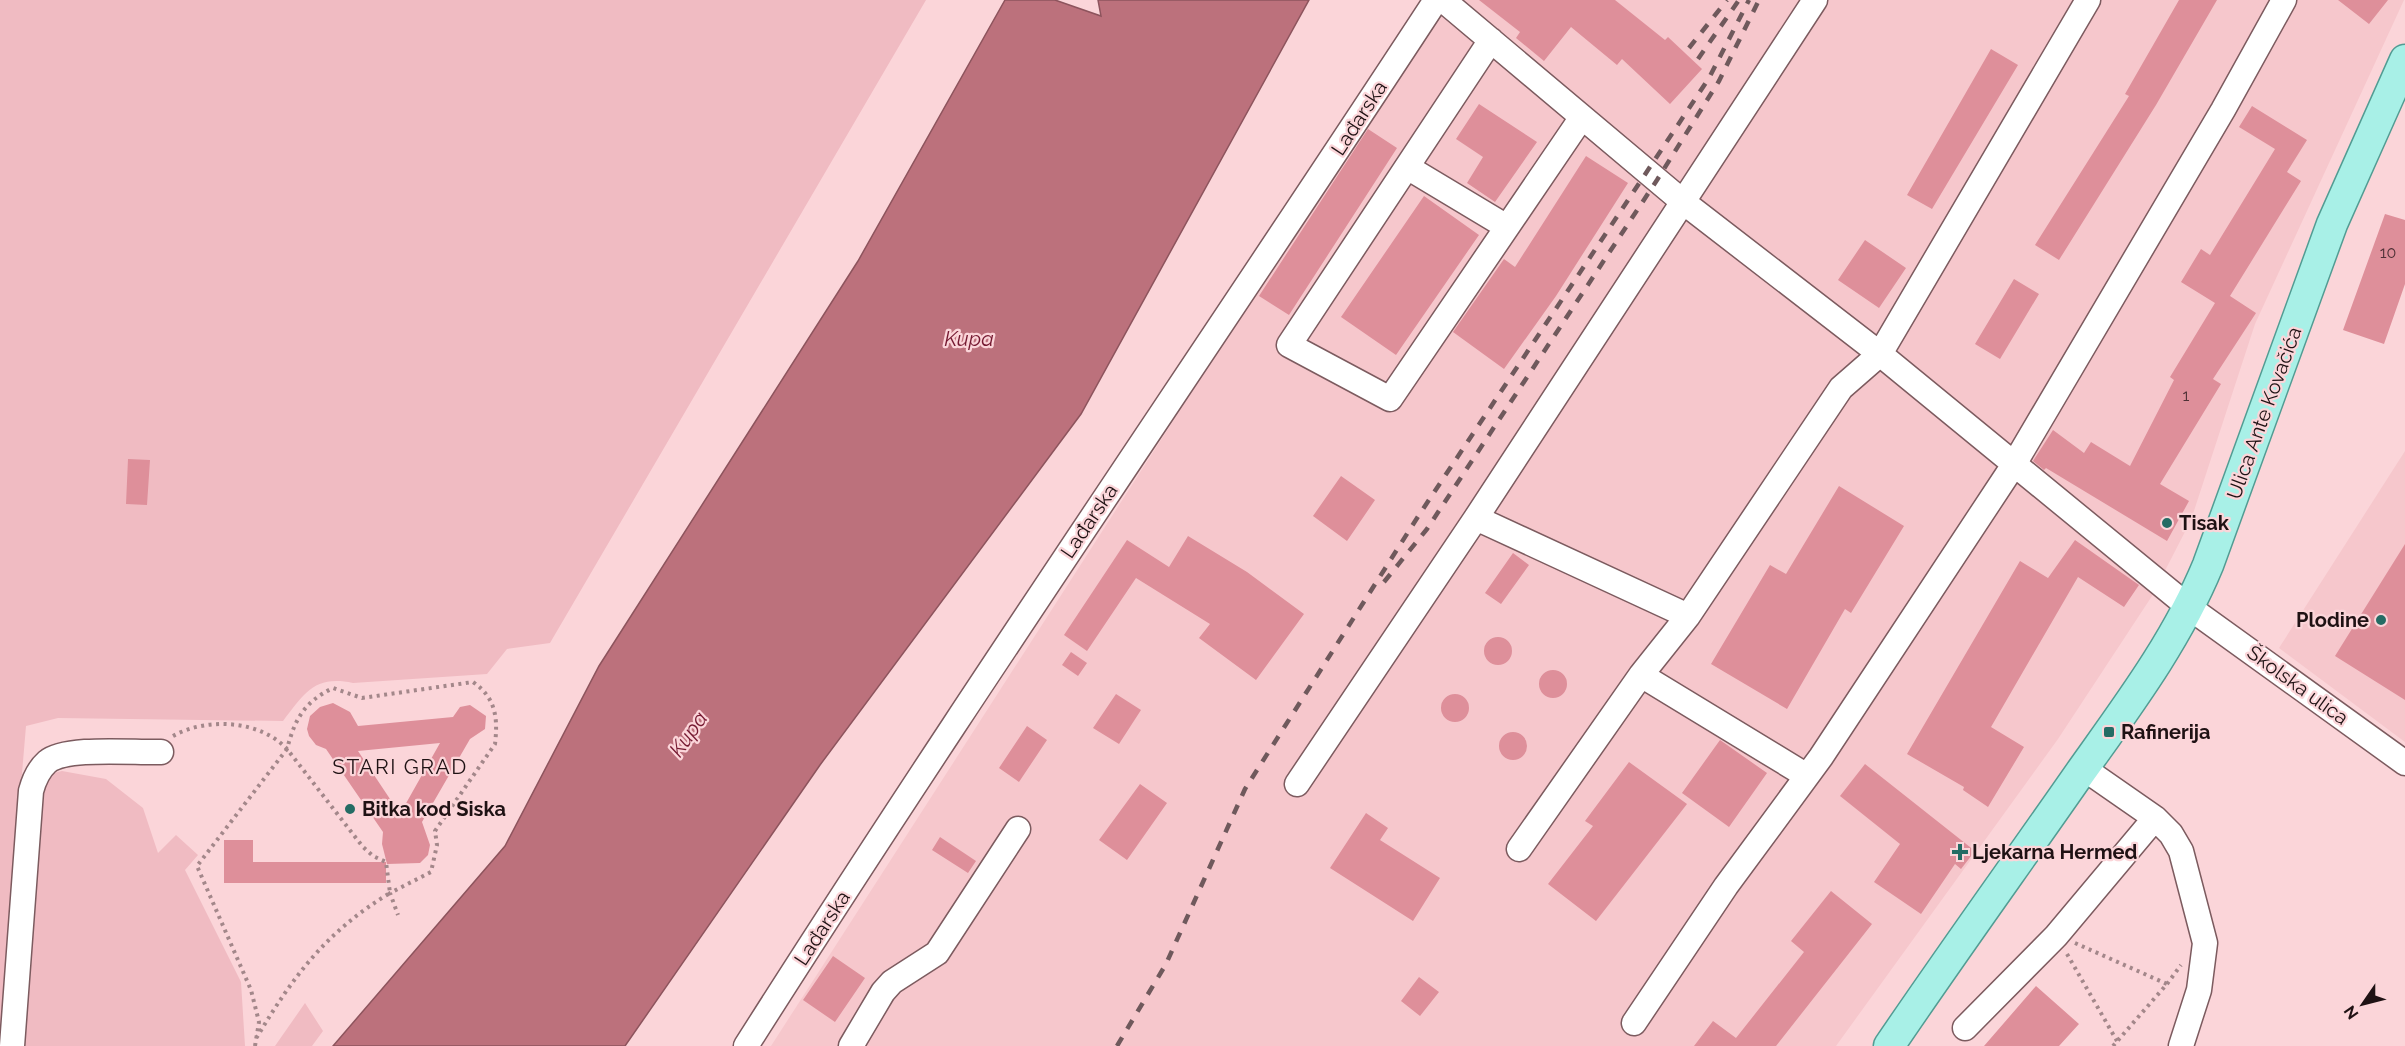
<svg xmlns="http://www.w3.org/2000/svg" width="2405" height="1046" viewBox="0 0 2405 1046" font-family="Raleway,sans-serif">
  <rect width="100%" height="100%" fill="#fbd5d9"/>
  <path fill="#f6c7cc" d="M 1444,0 L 2404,0 L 2255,324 L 2191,520 L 2152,596 L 2058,739 L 1836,1046 L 771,1046 Z
    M 2405,451 L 2405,742 L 2279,648 Z"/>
  <path fill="#f0bbc2" d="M 0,0 L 926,0 L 550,643 L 507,649 L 487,674 L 353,683 C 314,675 305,693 283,721 L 58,718 L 26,726 L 0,1033 Z
    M 62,771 L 106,779 L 143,808 L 158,853 L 176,835 L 198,855 L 185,870 L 241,982 L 245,1046 L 18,1046 L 40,776 Z
    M 305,1003 L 323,1031 L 312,1046 L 275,1046 Z"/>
  <path fill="#bc717c" stroke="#8d545d" stroke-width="1.5" d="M 1005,0 L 1055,0 L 1101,16 L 1098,0 L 1309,0 L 1081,414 L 820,765 L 625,1046 L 333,1046 L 505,846 L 599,666 L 858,261 Z"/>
  <path fill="#de8f9a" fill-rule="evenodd" d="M 1479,0 L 1615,0 L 1665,40 L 1668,37 L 1702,69 L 1670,104 L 1622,59 L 1617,65 L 1571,27 L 1544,61 L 1516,38 L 1520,32 Z
    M 2179,0 L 2217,0 L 2156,105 L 2059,260 L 2035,245 L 2129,96 L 2125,94 Z
    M 2338,0 L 2388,0 L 2369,24 Z
    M 1991,49 L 2018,65 L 1932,209 L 1907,195 Z
    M 1479,104 L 1537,142 L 1495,202 L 1467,183 L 1483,157 L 1456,139 Z
    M 2252,106 L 2307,140 L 2287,172 L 2301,181 L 2230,296 L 2256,313 L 2213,379 L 2221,384 L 2160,484 L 2189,501 L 2167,541 L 2046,468 L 2044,470 L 2033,461 L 2053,430 L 2084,453 L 2091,442 L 2130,466 L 2174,380 L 2170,377 L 2215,303 L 2181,282 L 2201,249 L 2210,255 L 2275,149 L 2239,127 Z
    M 1368,129 L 1397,148 L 1289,315 L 1259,296 Z
    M 1586,156 L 1628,183 L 1556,296 L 1504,369 L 1453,332 L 1504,259 L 1515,267 Z
    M 1424,196 L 1479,235 L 1396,355 L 1341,317 Z
    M 2385,214 L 2405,220 L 2405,284 L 2384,344 L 2343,330 Z
    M 1865,240 L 1906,268 L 1879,308 L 1838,280 Z
    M 2014,279 L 2039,294 L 2000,359 L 1975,344 Z
    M 128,459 L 150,460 L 147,505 L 126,504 Z
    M 1341,476 L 1375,500 L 1347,541 L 1313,516 Z
    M 1839,486 L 1904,526 L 1851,613 L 1845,609 L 1787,709 L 1711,664 L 1770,565 L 1786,574 Z
    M 1188,536 L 1247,572 L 1304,614 L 1256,680 L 1199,638 L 1210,624 L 1136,578 L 1087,651 L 1064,635 L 1127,540 L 1169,567 Z
    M 2075,540 L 2139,585 L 2124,607 L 2078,577 L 1991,727 L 2024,747 L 1988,807 L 1963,790 L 1964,787 L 1907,754 L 2020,561 L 2048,578 Z
    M 2405,544 L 2405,700 L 2335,656 Z
    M 1513,553 L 1529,565 L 1501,604 L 1485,593 Z
    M1484 651a14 14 0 1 1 28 0a14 14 0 1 1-28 0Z
    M 1071,652 L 1087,663 L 1078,676 L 1062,665 Z
    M1539 684a14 14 0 1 1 28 0a14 14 0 1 1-28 0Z
    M 1116,694 L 1141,710 L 1119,744 L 1093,728 Z
    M1441 708a14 14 0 1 1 28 0a14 14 0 1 1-28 0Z
    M 333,703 L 350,712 L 358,726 L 453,717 L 460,707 L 470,705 L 486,716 L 485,729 L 470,739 L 422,822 L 430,845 L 428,855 L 420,863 L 387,864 L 382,844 L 383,832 L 326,749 L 316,745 L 309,736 L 307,729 L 310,716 L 320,707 ZM 440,743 L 400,814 L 358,751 Z
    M 1027,726 L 1047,740 L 1019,782 L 999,768 Z
    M1499 746a14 14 0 1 1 28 0a14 14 0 1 1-28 0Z
    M 1720,740 L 1767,773 L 1729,827 L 1682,793 Z
    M 1629,762 L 1687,804 L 1596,921 L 1548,884 L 1593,826 L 1585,821 Z
    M 1865,764 L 1975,851 L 1961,869 L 1955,864 L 1921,914 L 1874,882 L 1900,844 L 1840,796 Z
    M 1140,784 L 1167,803 L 1127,860 L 1099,840 Z
    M 1366,813 L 1388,828 L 1380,840 L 1440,878 L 1413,921 L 1330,868 Z
    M 940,837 L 976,861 L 968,873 L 932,850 Z
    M 224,840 L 253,840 L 253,862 L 386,862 L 386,883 L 224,883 Z
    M 1831,891 L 1872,924 L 1776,1046 L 1694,1046 L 1713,1021 L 1736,1038 L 1804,952 L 1791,941 Z
    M 833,956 L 865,978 L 835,1022 L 803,1000 Z
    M 1419,977 L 1439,992 L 1420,1016 L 1401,1001 Z
    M 2036,986 L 2079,1024 L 2059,1046 L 1984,1046 Z"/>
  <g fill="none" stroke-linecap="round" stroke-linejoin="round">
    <g stroke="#7c5b5f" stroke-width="27">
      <path id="minor" d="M 1443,0 L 1682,201 L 1880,354 L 2190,608 L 2405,763
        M 1491,40 L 1289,345 L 1390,399 L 1582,117
        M 1407,167 L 1507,227
        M 1476,518 L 1688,616
        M 2083,768 L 2155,818 L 2171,834 L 2181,851 L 2205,943 L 2199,990 L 2181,1046
        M 1807,776 L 1641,675 L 1688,616 L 1841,388 L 1880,354 L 2088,0
        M 1297,784 L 1476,518 L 1815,0
        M 1519,849 L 1641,675
        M 1634,1023 L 1726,886 L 1821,757 L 2013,466 L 2223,110 L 2284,0
        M 1965,1028 L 2056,936 L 2155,818
        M 12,1046 L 31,791 C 34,780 38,770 47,762 C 66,746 134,753 161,752
        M 746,1046 C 970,693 1207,350 1436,0
        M 851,1046 L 883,992 L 892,982 L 937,953 L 1018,829"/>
    </g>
    <g stroke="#529c93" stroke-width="33">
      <path id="major" d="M 1889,1046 C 1952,953 2018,862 2082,770 C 2129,704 2177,640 2208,565 L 2332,224 L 2405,60"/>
    </g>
    <path stroke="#a3878a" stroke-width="4" stroke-dasharray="3 4.5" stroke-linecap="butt" d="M 173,736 C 207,717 260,720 287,749 C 295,719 304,702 333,688 L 362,698 L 473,682 C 496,698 498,718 495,744 L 435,831 L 437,845 L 431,872 L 390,893 L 398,915
      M 2075,943 L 2167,984 L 2113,1046
      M 2067,954 L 2117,1041
      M 2167,984 L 2181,965
      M 255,1046 L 259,1022 L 251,990 L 197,866 L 287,749 L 363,847 L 373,856 L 386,862 L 390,893 C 327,931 294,975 257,1037"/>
    <use href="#minor" stroke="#fff" stroke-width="24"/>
    <use href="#major" stroke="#a8f0e7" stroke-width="30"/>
    <path stroke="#6f595c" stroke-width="4.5" stroke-dasharray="10 10" stroke-linecap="butt" d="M 1689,48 L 1727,0
      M 1698,59 L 1739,0
      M 1384,582 L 1427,529 L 1657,180 L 1719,81 L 1759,0
      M 1117,1046 L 1166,964 L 1245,789 L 1419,515 L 1709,78 L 1749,0"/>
  </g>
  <g fill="#246c64" stroke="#fbd5d9" stroke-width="2">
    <circle cx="2167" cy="523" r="6"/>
    <circle cx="2381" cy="620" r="6"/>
    <rect x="2103" y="726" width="12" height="12" rx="3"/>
    <circle cx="350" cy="809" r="6"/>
    <path d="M1957 843h6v6h6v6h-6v6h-6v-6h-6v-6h6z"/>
  </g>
  <g text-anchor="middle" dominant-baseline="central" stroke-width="4.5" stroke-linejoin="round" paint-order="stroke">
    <g font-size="16" fill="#4f3136">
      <text x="2388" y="252">10</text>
      <text x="2186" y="395">1</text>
    </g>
    <g font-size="20" fill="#1f1214" stroke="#fbd5d9">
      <text transform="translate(1359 118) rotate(-57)">Lađarska</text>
      <text transform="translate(2264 413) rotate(-70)">Ulica Ante Kovačića</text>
      <text transform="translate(1089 521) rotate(-56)">Lađarska</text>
      <text transform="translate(2298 685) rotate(36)">Školska ulica</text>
      <text transform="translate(822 928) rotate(-57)">Lađarska</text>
    </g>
    <g font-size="20" font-weight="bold" fill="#1f1214" stroke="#fbd5d9" text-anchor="start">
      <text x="2179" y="523">Tisak</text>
      <text x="2369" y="620" text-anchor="end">Plodine</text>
      <text x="2121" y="732">Rafinerija</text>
      <text x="362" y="809">Bitka kod Siska</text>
      <text x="1972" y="852">Ljekarna Hermed</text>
    </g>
    <g font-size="21" font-style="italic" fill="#751931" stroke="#fbd5d9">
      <text x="969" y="338">Kupa</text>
      <text transform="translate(688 734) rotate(-55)">Kupa</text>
    </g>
    <g font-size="21" letter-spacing="1.5" fill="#1f1214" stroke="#fbd5d9">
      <text x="400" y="766">STARI GRAD</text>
    </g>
  </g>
  <g transform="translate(2363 1004) rotate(235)" stroke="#fbd5d9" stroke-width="4.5" paint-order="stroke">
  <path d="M0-4.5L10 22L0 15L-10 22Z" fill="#1f1214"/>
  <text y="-9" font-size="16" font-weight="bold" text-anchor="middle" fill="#1f1214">N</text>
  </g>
</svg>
